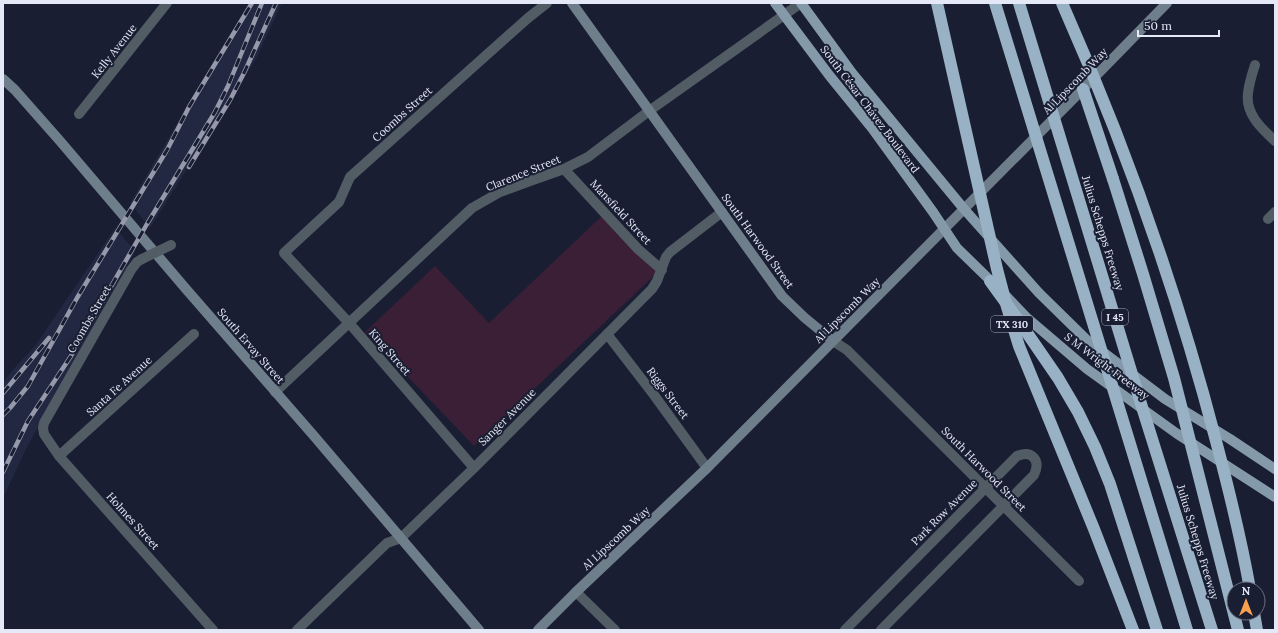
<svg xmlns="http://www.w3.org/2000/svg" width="1278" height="633" viewBox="0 0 1278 633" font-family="Lora,serif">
  <rect width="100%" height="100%" fill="#191e33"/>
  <path fill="#222842" d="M 249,3 L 282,3 L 257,57 L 150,228 L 130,203 Z
    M 115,228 L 135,251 L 26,449 L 3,498 L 3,382 L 17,365 L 35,346 Z"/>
  <path fill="#3a1f37" d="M 603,215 L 658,272 L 474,446 L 365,332 L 435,266 L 489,323 Z"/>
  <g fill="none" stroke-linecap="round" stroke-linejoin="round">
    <path stroke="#525c64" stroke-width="10" d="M 1255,65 C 1252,74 1249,84 1248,93 C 1245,114 1262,129 1275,141
      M 79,114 L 167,3
      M 564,169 L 638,249 L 662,270
      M 1268,219 L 1275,212
      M 142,259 L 137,262 L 131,270 L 44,423 L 43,428 L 44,434 L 59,456 L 213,630
      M 607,334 L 654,395 L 707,468
      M 833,341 L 847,350 L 1079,581
      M 275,392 L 472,208 L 500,192 L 530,181 L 564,169 L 588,157 L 649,111 L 801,3
      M 59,456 L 194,334
      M 474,468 L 350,324 L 284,253 L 339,202 L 350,177 L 528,18 L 547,3
      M 576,592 L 615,630
      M 297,630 L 387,543 L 401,538 L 474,468 L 652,289 L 657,281 L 666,257 L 670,252 L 722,212
      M 845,630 L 1017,456 C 1032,450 1041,460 1034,475 L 881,630"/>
    <path stroke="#6f7e8b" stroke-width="10" d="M 572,3 L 782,296 L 805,318 L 833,341
      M 3,79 L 15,90 L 60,141 L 186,289 L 314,436 L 479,630
      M 538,630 L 576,592 L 707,468 L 1083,89 L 1167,3"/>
    <path stroke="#8499a9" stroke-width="10" d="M 775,3 L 829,75 L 872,128 L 933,212 L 957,248 L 995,285
      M 801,3 L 852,73 L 964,209 L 1039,293 L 1087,340 L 1165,399 L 1230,439 L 1275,469
      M 1006,296 L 1026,317 L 1087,369 L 1176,433 L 1275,497"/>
    <path stroke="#98b1c5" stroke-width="12" d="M 1083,89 L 1113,179
      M 990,281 L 1014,314 L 1058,378 L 1078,412 L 1095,447 L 1110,484 L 1157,630
      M 1254,613 L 1257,630"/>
    <g stroke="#9599aa" stroke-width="4.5">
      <path id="rail" d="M 189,167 L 230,100 L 244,73 L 276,3
        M 3,393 L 49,338
        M 3,415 L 10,408 L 28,386 L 77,298 L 167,150 L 189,107 L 252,3
        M 3,472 L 28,421 L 71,356 L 147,224 L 215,112 L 228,86 L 262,3"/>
    </g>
    <use href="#rail" stroke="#191e33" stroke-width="3" stroke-dasharray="9" stroke-linecap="butt"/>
    <path stroke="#525c64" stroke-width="10" d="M 142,259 L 171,245"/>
    <path stroke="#98b1c5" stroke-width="12" d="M 937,3 L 997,269 L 1007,307 L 1019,346 L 1094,529 L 1133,630
      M 995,3 L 1187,630
      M 1019,3 L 1142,407 L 1212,630
      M 1062,3 C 1125,145 1177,291 1216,441 C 1229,490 1241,539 1250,589
      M 1113,179 L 1143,274 L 1174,378 L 1238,630"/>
  </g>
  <g text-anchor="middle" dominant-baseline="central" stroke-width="4" stroke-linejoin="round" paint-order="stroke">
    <g fill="#191e33" stroke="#a8acbc" stroke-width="1">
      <rect x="1102" y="309" width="26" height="16" rx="3"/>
      <rect x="991" y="316" width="42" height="16" rx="3"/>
    </g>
    <g font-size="10" font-weight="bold" fill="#e5e9f7">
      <text x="1115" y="317">I 45</text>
      <text x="1012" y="324">TX 310</text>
    </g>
    <g font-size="11" fill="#e5e9f7" stroke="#191e33">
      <text transform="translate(114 51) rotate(-52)">Kelly Avenue</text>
      <text transform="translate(1075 81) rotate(-46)">Al Lipscomb Way</text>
      <text transform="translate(870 109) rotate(53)">South César Chávez Boulevard</text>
      <text transform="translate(402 114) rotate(-42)">Coombs Street</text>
      <text transform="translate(523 173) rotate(-22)">Clarence Street</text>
      <text transform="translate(621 212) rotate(47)">Mansfield Street</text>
      <text transform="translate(1103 233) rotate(73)">Julius Schepps Freeway</text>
      <text transform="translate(758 241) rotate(54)">South Harwood Street</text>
      <text transform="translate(847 310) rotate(-45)">Al Lipscomb Way</text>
      <text transform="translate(89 319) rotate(-60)">Coombs Street</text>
      <text transform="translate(251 346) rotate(49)">South Ervay Street</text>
      <text transform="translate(390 352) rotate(49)">King Street</text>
      <text transform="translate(1107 366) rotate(37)">S M Wright Freeway</text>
      <text transform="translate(119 386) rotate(-42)">Santa Fe Avenue</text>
      <text transform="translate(668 393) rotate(53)">Riggs Street</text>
      <text transform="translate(507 417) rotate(-45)">Sanger Avenue</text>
      <text transform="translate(984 469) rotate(45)">South Harwood Street</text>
      <text transform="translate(944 512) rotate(-45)">Park Row Avenue</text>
      <text transform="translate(133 521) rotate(48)">Holmes Street</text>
      <text transform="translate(616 538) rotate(-43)">Al Lipscomb Way</text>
      <text transform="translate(1198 542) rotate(73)">Julius Schepps Freeway</text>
    </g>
  </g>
  <rect width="1278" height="633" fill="none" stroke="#e5e9f7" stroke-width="8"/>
  <g transform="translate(1246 601)"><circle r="19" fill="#191e33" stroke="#6b6f81"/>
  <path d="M0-3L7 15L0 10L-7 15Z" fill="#fa9f4e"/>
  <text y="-6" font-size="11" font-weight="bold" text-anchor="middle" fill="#e5e9f7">N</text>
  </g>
  <path d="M1138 30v6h81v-6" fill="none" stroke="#e5e9f7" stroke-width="2"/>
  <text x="1144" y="30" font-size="12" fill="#e5e9f7" stroke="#191e33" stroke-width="3" paint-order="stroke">50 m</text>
</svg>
